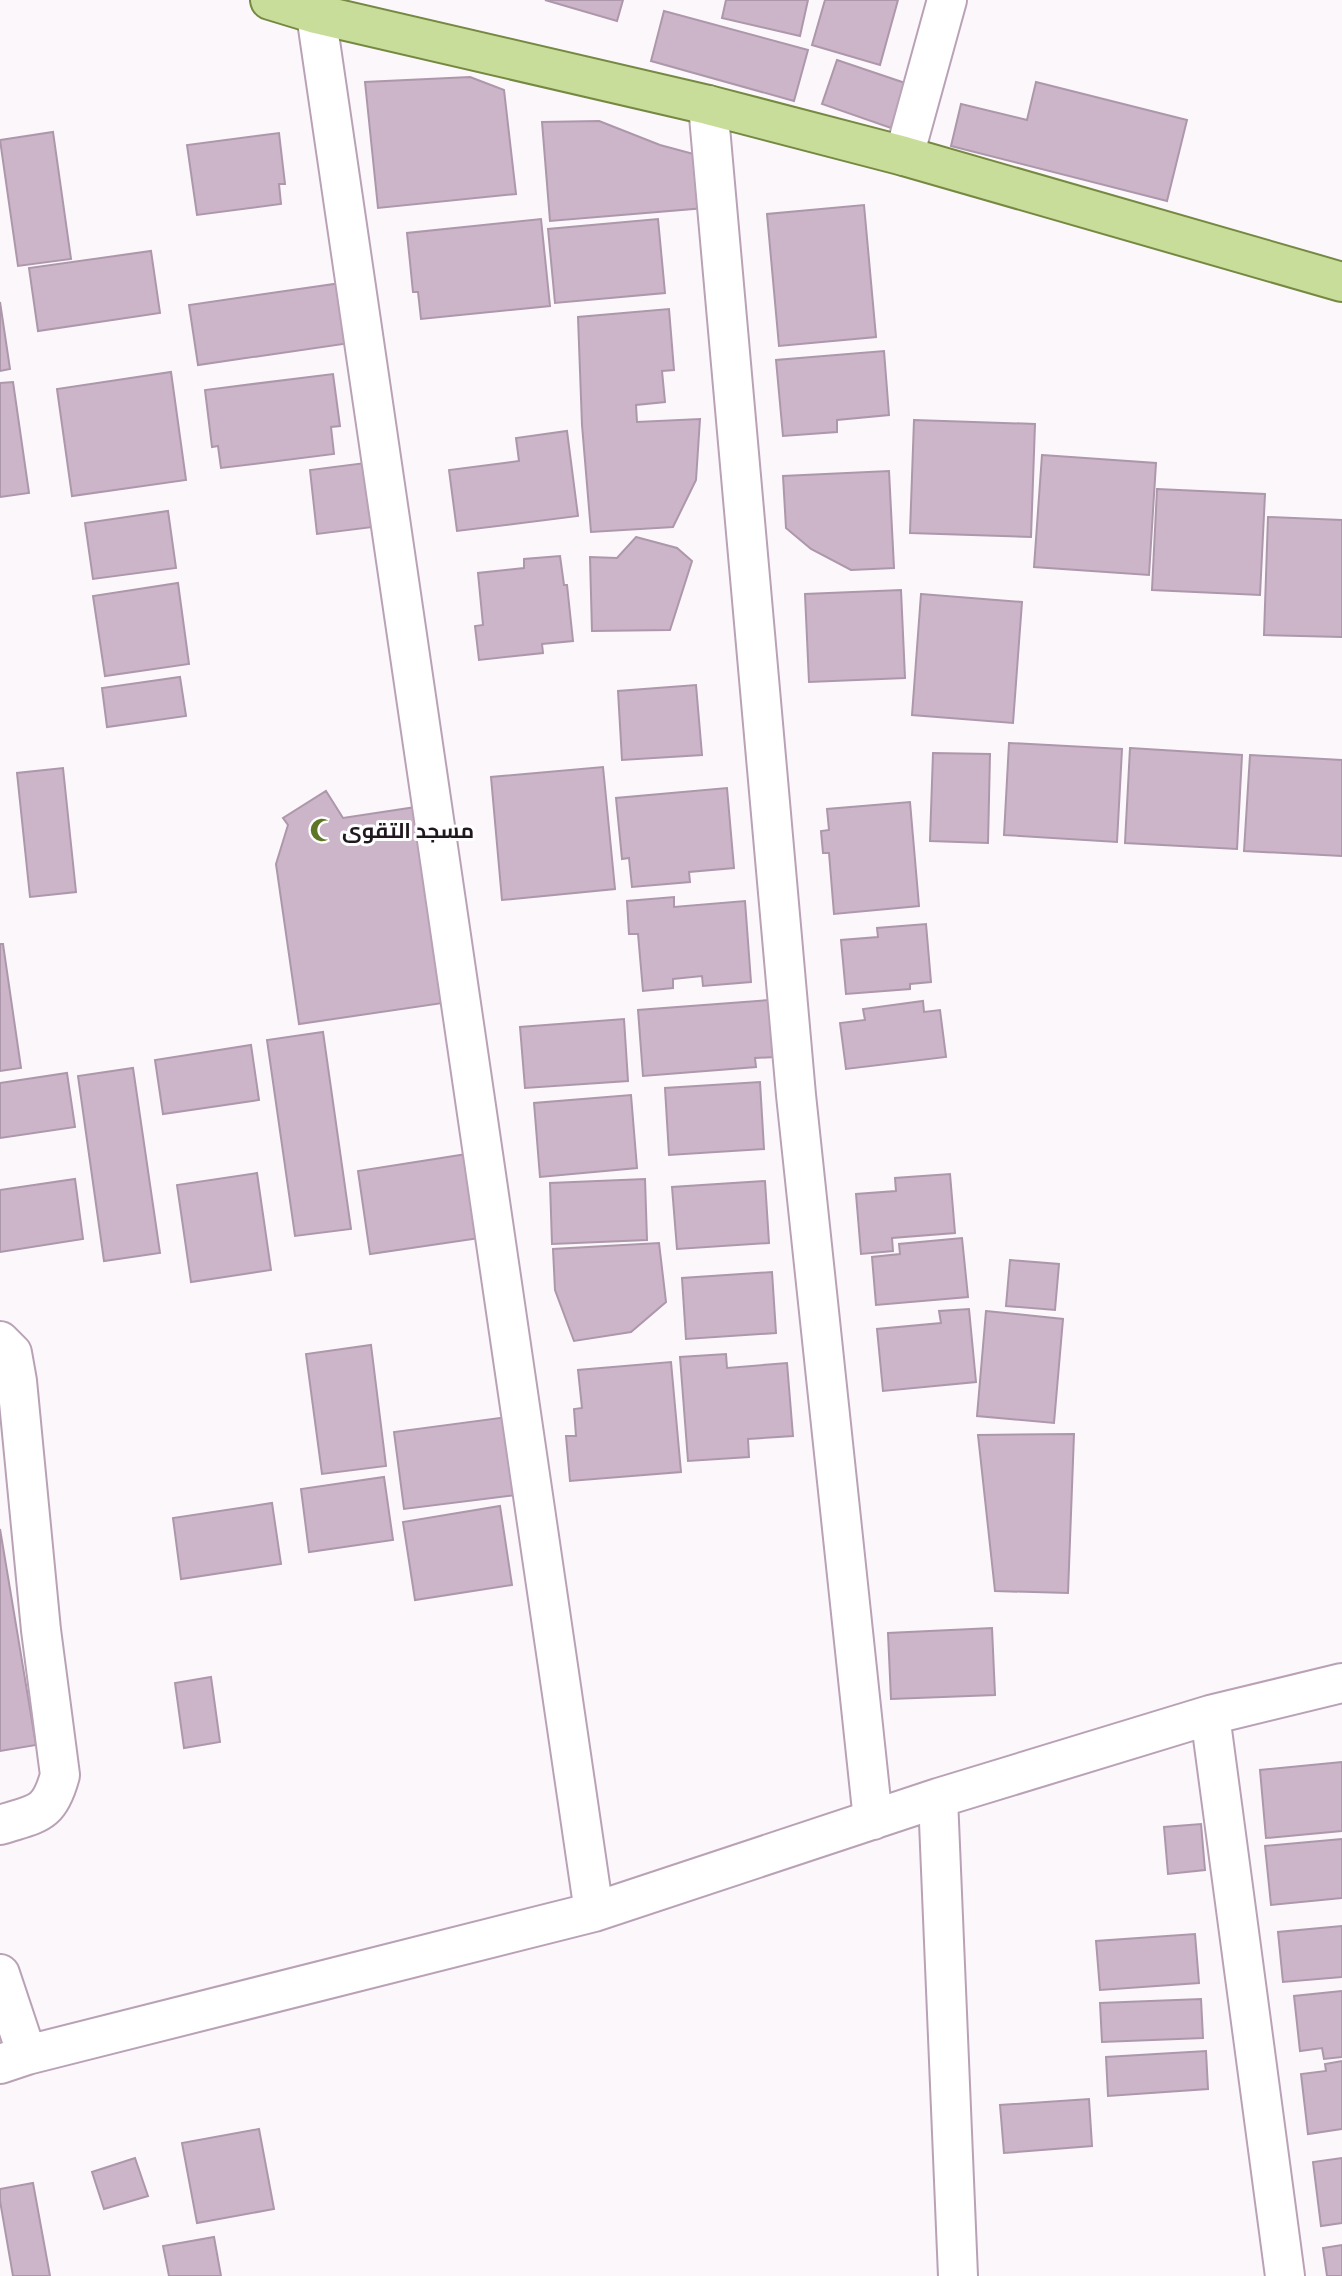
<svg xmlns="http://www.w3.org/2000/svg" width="1342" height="2276" viewBox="0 0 1342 2276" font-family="'Public Sans',Cairo,sans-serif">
  <rect width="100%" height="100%" fill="#fcf7fb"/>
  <path fill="#ccb5c9" stroke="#ad97aa" stroke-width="2" d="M 545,0 L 623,0 L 617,21 Z
    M 726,0 L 808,0 L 800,36 L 722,18 Z
    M 825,0 L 898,0 L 880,65 L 812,45 Z
    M 664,11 L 808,50 L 794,101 L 651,61 Z
    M 837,60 L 905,83 L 891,128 L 822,104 Z
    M 470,77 L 504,90 L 516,194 L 378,208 L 365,82 Z
    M 1036,82 L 1187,120 L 1167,201 L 951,146 L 961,104 L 1027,120 Z
    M 599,121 L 660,145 L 701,156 L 705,208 L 550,221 L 542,122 Z
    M 53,132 L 71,259 L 18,266 L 0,140 Z
    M 279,133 L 285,184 L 279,184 L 281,204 L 197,215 L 187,145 Z
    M 864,205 L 876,337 L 779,346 L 767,214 Z
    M 541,219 L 550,306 L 421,319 L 418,292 L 413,292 L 407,233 Z
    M 658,219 L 665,293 L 555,303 L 548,229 Z
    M 151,251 L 160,313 L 38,331 L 29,268 Z
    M 348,282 L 357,342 L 198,365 L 189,305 Z
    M 0,302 L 10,369 L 0,371 Z
    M 669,309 L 674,370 L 662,371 L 665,402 L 636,405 L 637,422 L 700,419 L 696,480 L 673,527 L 591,532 L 582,425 L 578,317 Z
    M 884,351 L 889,415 L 837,420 L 837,432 L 783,436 L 776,360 Z
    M 171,372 L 186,480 L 72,496 L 57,389 Z
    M 333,374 L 340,426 L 331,427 L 334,454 L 221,468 L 218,446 L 212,447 L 205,390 Z
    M 13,382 L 29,493 L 0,497 L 0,383 Z
    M 914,420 L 1035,424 L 1031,537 L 910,533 Z
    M 567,431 L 578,516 L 457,531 L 449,470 L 519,461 L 516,438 Z
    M 1042,455 L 1156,463 L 1149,575 L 1034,567 Z
    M 365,463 L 373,527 L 317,534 L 310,470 Z
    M 889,471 L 894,568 L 851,570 L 811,549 L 786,528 L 783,476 Z
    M 1157,489 L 1265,494 L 1260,595 L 1152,590 Z
    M 168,511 L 176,568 L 93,579 L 85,523 Z
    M 1268,517 L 1342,520 L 1342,637 L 1264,635 Z
    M 636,537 L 677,548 L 692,561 L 670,630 L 592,631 L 590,557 L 617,558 Z
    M 560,556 L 564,585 L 567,585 L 573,641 L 542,644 L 543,653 L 479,660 L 475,626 L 483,625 L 478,573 L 524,568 L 524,559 Z
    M 178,583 L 189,664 L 105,676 L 93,596 Z
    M 901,590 L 905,678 L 809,682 L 805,594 Z
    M 921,594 L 1022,602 L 1013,723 L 912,715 Z
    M 180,677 L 186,716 L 107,727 L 102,688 Z
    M 696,685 L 702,755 L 622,760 L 618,691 Z
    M 1009,743 L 1122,749 L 1117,842 L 1004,835 Z
    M 1130,748 L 1242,755 L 1237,849 L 1125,843 Z
    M 933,753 L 990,754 L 988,843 L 930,841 Z
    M 1250,755 L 1342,760 L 1342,856 L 1244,851 Z
    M 603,767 L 615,889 L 502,900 L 491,777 Z
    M 63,768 L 76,892 L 30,897 L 17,773 Z
    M 727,788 L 734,868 L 689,872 L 690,882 L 632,887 L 629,858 L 622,859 L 616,798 Z
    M 326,791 L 343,818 L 416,807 L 443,1003 L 299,1024 L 276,864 L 288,825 L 283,818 Z
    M 910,802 L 919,906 L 834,914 L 829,853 L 823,853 L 821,831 L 829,830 L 827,809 Z
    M 674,897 L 674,907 L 745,901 L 751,982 L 703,986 L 702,976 L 673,979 L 673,988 L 643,991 L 638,934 L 629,934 L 627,901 Z
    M 926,924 L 931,982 L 910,984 L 910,989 L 846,994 L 841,940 L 878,937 L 877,928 Z
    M 0,944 L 3,944 L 21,1068 L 0,1071 Z
    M 770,1000 L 775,1057 L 755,1058 L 756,1067 L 643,1076 L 638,1010 Z
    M 923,1001 L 924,1012 L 940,1010 L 946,1057 L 846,1069 L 840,1023 L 865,1020 L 863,1009 Z
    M 624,1019 L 628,1081 L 525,1088 L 520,1027 Z
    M 323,1032 L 351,1229 L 295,1236 L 267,1040 Z
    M 251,1045 L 259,1100 L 163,1114 L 155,1060 Z
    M 133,1068 L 160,1253 L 104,1261 L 78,1076 Z
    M 67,1073 L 75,1127 L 0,1138 L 0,1083 Z
    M 760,1082 L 764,1149 L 669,1155 L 665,1088 Z
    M 631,1095 L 637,1168 L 540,1177 L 534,1103 Z
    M 467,1154 L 480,1238 L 370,1254 L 358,1171 Z
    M 257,1173 L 271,1270 L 191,1282 L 177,1185 Z
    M 950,1174 L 955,1233 L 892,1238 L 893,1251 L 861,1254 L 856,1194 L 896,1191 L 895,1178 Z
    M 75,1179 L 83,1239 L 0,1252 L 0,1190 Z
    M 645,1179 L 647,1240 L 552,1244 L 550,1183 Z
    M 765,1181 L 769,1243 L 677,1249 L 672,1187 Z
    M 962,1238 L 968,1297 L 876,1305 L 872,1257 L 900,1254 L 899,1244 Z
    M 659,1243 L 666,1302 L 631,1332 L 574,1341 L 555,1290 L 553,1249 Z
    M 1010,1260 L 1059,1264 L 1055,1310 L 1006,1306 Z
    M 772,1272 L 776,1333 L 686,1339 L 682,1278 Z
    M 969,1309 L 976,1382 L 883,1391 L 877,1329 L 941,1323 L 939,1311 Z
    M 986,1311 L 1063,1319 L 1054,1423 L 977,1416 Z
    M 371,1345 L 386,1466 L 322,1474 L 306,1354 Z
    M 726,1354 L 727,1368 L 787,1363 L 793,1436 L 748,1439 L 749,1457 L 688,1461 L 680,1357 Z
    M 671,1362 L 681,1472 L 570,1481 L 566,1436 L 576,1436 L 574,1409 L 582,1408 L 578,1370 Z
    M 507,1417 L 517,1495 L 404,1509 L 394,1432 Z
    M 1074,1434 L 1068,1593 L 995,1591 L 978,1435 Z
    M 384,1477 L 393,1540 L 309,1552 L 301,1489 Z
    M 272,1503 L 281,1564 L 181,1579 L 173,1518 Z
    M 500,1506 L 512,1585 L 415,1600 L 403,1522 Z
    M 0,1529 L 36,1745 L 0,1751 Z
    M 992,1628 L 995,1695 L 891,1699 L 888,1633 Z
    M 211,1677 L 220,1742 L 184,1748 L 175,1683 Z
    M 1342,1762 L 1342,1831 L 1266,1838 L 1260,1770 Z
    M 1201,1824 L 1205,1870 L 1168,1874 L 1164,1827 Z
    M 1342,1839 L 1342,1898 L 1271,1905 L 1265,1846 Z
    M 1342,1926 L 1342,1977 L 1283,1982 L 1278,1932 Z
    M 1195,1934 L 1199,1983 L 1100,1990 L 1096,1941 Z
    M 1342,1991 L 1342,2057 L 1324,2059 L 1322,2048 L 1300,2051 L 1294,1996 Z
    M 1201,1999 L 1203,2038 L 1102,2042 L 1100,2003 Z
    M 1206,2051 L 1208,2089 L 1108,2096 L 1106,2057 Z
    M 1342,2061 L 1342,2129 L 1308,2134 L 1301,2074 L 1326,2071 L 1325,2064 Z
    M 1089,2099 L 1092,2146 L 1004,2153 L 1000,2105 Z
    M 259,2129 L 274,2209 L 197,2223 L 182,2143 Z
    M 135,2158 L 148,2196 L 104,2209 L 92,2172 Z
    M 1342,2158 L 1342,2223 L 1321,2226 L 1313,2162 Z
    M 33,2183 L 50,2276 L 13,2276 L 0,2201 L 0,2189 Z
    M 214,2237 L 221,2276 L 169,2276 L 163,2246 Z
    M 1342,2245 L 1342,2276 L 1327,2276 L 1323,2248 Z"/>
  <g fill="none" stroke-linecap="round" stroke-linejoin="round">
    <g stroke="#b9a2b6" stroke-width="42">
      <path id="minor" d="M 318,0 L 316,14 L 594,1912
        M 708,105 L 796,1095 L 873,1820
        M 904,156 L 947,0
        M 0,1341 L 12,1353 L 17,1381 L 41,1630 L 60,1775 C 49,1816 37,1813 0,1825
        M 1210,1715 L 1285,2276
        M 938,1798 L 958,2276
        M 0,1974 L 27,2055
        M 0,2064 L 27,2055 L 594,1912 L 938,1798 L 1210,1715 L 1342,1683"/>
    </g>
    <g stroke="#768943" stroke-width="42">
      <path id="major" d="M 270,0 L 316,14 L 708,105 L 904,156 L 1342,282"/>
    </g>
    <use href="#minor" stroke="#fff" stroke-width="38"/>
    <use href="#major" stroke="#c9dd9a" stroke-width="38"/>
  </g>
  <defs>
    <g id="mosque-bare" transform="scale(1.89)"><path d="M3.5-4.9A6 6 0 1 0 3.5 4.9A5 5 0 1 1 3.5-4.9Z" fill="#607627" stroke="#fff" stroke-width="2.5" paint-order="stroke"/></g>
  </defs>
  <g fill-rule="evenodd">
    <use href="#mosque-bare" x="322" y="830"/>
  </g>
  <g text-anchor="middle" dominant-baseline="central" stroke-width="6" stroke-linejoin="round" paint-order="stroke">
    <g font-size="21" font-weight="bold" fill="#20181f" stroke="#fff" text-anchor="start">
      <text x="342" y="830">مسجد التقوى</text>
    </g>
  </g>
</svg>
